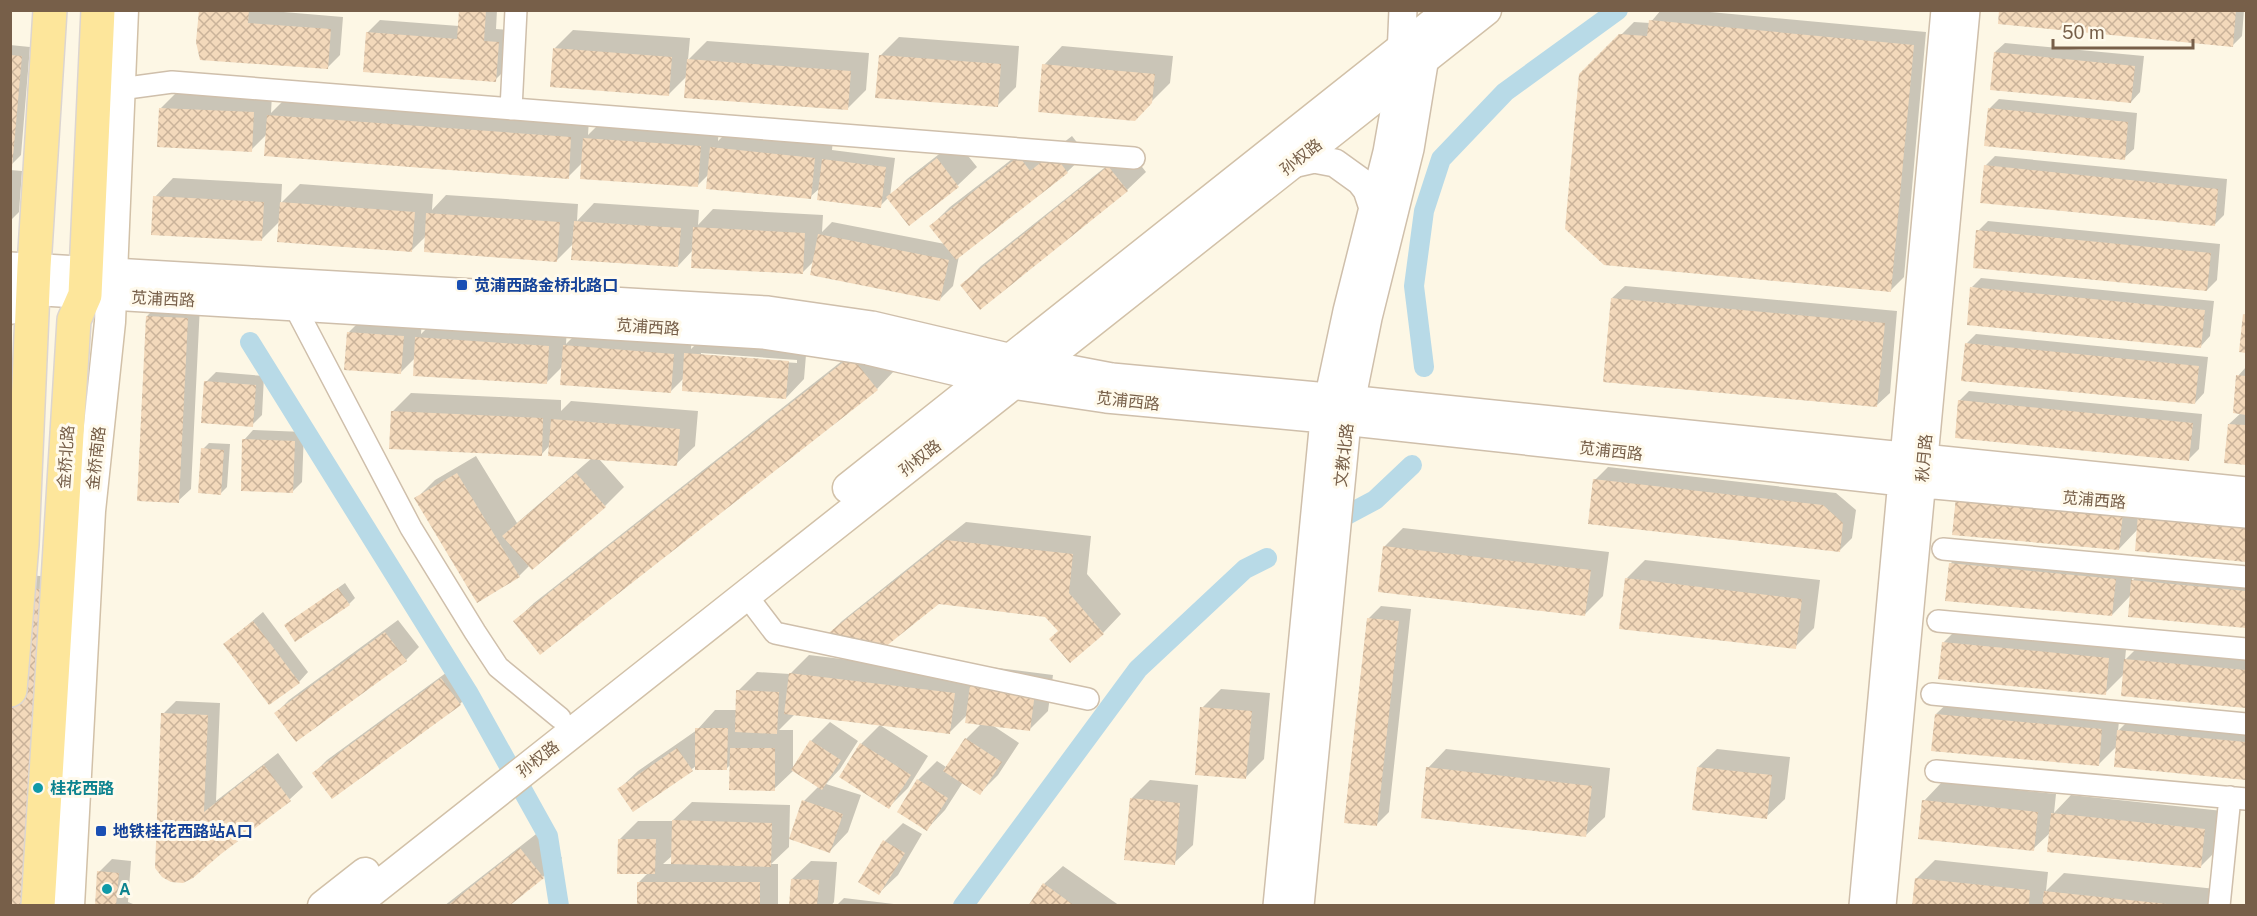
<svg xmlns="http://www.w3.org/2000/svg" width="2257" height="916" viewBox="0 0 2257 916" font-family="'Public Sans','Noto Sans SC',sans-serif">
  <defs>
    <pattern id="building-cross-hatch" width="8" height="8" patternUnits="userSpaceOnUse" patternTransform="scale(1.5)"><rect width="8" height="8" fill="#f3d9bb"/><path d="M0 0l8 8M0 8l8-8" fill="none" stroke="#cab39a"/></pattern>
  </defs>
  <rect width="100%" height="100%" fill="#fdf7e5"/>
  <path fill="#0003" fill-rule="evenodd" d="M 201,10 L 260,10 L 343,17 L 340,55 L 327,68 Z
    M 460,10 L 497,10 L 496,29 L 511,30 L 508,67 L 495,80 L 367,33 L 380,20 L 459,26 Z
    M 1661,10 L 1689,10 L 1926,32 L 1904,277 L 1891,290 L 1581,75 L 1634,22 L 1650,23 Z
    M 2001,10 L 2244,10 L 2242,36 L 2232,46 Z
    M 573,30 L 690,38 L 688,60 L 707,41 L 869,53 L 866,90 L 848,108 L 688,75 L 669,94 L 554,49 Z
    M 899,37 L 1019,46 L 1016,87 L 998,105 L 880,56 Z
    M 2005,43 L 2144,56 L 2140,92 L 2131,102 L 1995,52 Z
    M 10,45 L 30,47 L 21,155 L 12,164 Z
    M 1062,46 L 1173,56 L 1170,83 L 1134,119 L 1044,65 Z
    M 179,90 L 272,94 L 271,113 L 287,97 L 589,119 L 588,135 L 603,120 L 719,128 L 718,141 L 730,129 L 833,140 L 832,150 L 895,158 L 890,196 L 907,179 L 956,141 L 977,167 L 958,185 L 909,224 L 888,198 L 880,206 L 820,188 L 810,197 L 709,174 L 697,186 L 583,162 L 568,177 L 267,134 L 251,150 L 161,108 Z
    M 1999,99 L 2137,113 L 2134,149 L 2124,158 L 1989,109 Z
    M 1072,136 L 1086,154 L 1067,172 L 959,256 L 953,286 L 940,299 L 814,261 L 802,273 L 693,250 L 678,266 L 574,243 L 557,260 L 426,236 L 412,250 L 280,221 L 261,240 L 155,197 L 173,178 L 282,184 L 281,203 L 300,184 L 433,194 L 432,210 L 446,195 L 578,204 L 577,221 L 594,203 L 699,210 L 698,225 L 713,209 L 823,215 L 822,232 L 832,222 L 945,244 L 931,226 L 950,207 L 1038,139 L 1049,154 Z
    M 1128,149 L 1146,172 L 1127,190 L 981,308 L 962,285 L 981,266 Z
    M 1995,156 L 2227,179 L 2224,215 L 2214,225 L 1985,166 Z
    M 10,170 L 22,171 L 19,212 L 10,221 Z
    M 1988,221 L 2220,244 L 2217,280 L 2207,290 L 1978,231 Z
    M 1981,278 L 2214,301 L 2210,336 L 2201,346 L 1972,287 Z
    M 1625,286 L 1897,311 L 1890,393 L 1877,405 L 1612,298 Z
    M 160,303 L 200,305 L 191,489 L 178,501 L 147,316 Z
    M 2246,313 L 2246,351 L 2241,351 L 2244,315 Z
    M 367,314 L 422,318 L 421,334 L 436,319 L 567,327 L 566,344 L 583,327 L 692,336 L 691,349 L 705,335 L 807,343 L 804,379 L 786,398 L 684,378 L 671,391 L 562,367 L 546,383 L 416,357 L 401,372 L 348,333 ZM 701,353 L 797,360 L 797,363 L 701,356 Z
    M 10,317 L 13,317 L 10,347 Z
    M 1976,334 L 2208,357 L 2204,393 L 2195,403 L 1966,344 Z
    M 870,339 L 895,370 L 877,389 L 515,621 L 534,603 Z
    M 2246,367 L 2246,464 L 2226,462 L 2229,424 L 2241,413 L 2238,376 Z
    M 216,372 L 264,376 L 262,415 L 252,425 L 206,382 Z
    M 1969,391 L 2202,414 L 2199,449 L 2189,459 L 1960,400 Z
    M 411,393 L 561,400 L 561,411 L 571,401 L 698,411 L 695,446 L 676,464 L 599,459 L 624,487 L 605,506 L 532,568 L 530,565 L 519,576 L 416,499 L 435,480 L 476,456 L 517,523 L 592,458 L 550,445 L 541,455 L 392,412 Z
    M 253,430 L 304,432 L 302,482 L 293,491 L 244,440 Z
    M 209,443 L 230,444 L 227,487 L 221,493 L 203,449 Z
    M 1608,467 L 1836,493 L 1856,510 L 1852,538 L 1839,551 L 1595,480 Z
    M 1957,498 L 2246,504 L 2246,560 L 2136,550 L 2138,529 L 2119,549 Z
    M 966,522 L 1091,536 L 1087,574 L 1121,614 L 1103,633 L 1059,631 L 1046,616 L 939,603 L 825,638 L 842,621 Z
    M 1403,528 L 1609,552 L 1603,596 L 1585,614 L 1384,547 Z
    M 1969,545 L 2134,561 L 2132,581 L 2151,562 L 2246,571 L 2246,627 L 2129,616 L 2131,595 L 2112,615 L 1950,564 Z
    M 1645,560 L 1820,580 L 1814,628 L 1795,647 L 1626,579 Z
    M 26,575 L 96,580 L 10,906 L 10,692 Z
    M 345,583 L 355,598 L 349,604 L 286,625 Z
    M 1381,606 L 1411,609 L 1389,812 L 1376,825 L 1368,619 Z
    M 263,612 L 308,672 L 299,682 L 225,644 Z
    M 398,620 L 419,647 L 406,660 L 276,713 L 289,700 Z
    M 1962,624 L 2127,639 L 2125,660 L 2144,641 L 2246,650 L 2246,706 L 2122,695 L 2124,674 L 2105,693 L 1943,643 Z
    M 809,655 L 973,675 L 971,686 L 990,667 L 1053,675 L 1048,711 L 1029,730 L 992,725 L 1019,743 L 998,775 L 980,793 L 963,782 L 945,810 L 927,829 L 899,811 L 918,780 L 937,761 L 946,767 L 966,739 L 981,724 L 968,714 L 949,733 L 795,714 L 779,730 L 793,730 L 793,769 L 811,741 L 830,722 L 858,741 L 840,769 L 826,784 L 861,795 L 848,832 L 830,851 L 804,801 L 819,786 L 794,770 L 774,789 L 731,764 L 726,769 L 696,766 L 634,810 L 619,789 L 638,771 L 697,730 L 715,710 L 737,710 L 738,691 L 757,672 L 790,674 Z
    M 454,667 L 472,691 L 460,704 L 314,773 L 327,760 Z
    M 1221,689 L 1270,693 L 1264,759 L 1246,777 L 1202,708 Z
    M 1955,696 L 2120,711 L 2118,731 L 2137,712 L 2246,722 L 2246,778 L 2115,766 L 2117,746 L 2098,765 L 1936,714 Z
    M 176,701 L 220,703 L 216,801 L 278,753 L 303,787 L 290,799 L 220,853 L 163,714 Z
    M 880,725 L 928,756 L 908,788 L 889,807 L 861,744 Z
    M 1446,749 L 1610,768 L 1605,817 L 1586,835 L 1428,768 Z
    M 1717,749 L 1790,757 L 1785,799 L 1766,817 L 1698,767 Z
    M 1150,780 L 1198,785 L 1193,845 L 1174,863 L 1131,799 Z
    M 1942,782 L 2056,794 L 2054,813 L 2071,795 L 2223,811 L 2219,848 L 2201,866 L 2051,832 L 2033,849 L 1924,801 Z
    M 692,802 L 790,805 L 789,847 L 771,864 L 778,864 L 778,906 L 638,906 L 638,883 L 649,872 L 619,840 L 638,821 L 672,821 ZM 673,855 L 672,864 L 663,864 Z
    M 903,823 L 922,834 L 898,875 L 879,893 L 885,841 Z
    M 540,831 L 562,858 L 543,877 L 507,906 L 444,906 Z
    M 112,859 L 131,861 L 128,902 L 138,906 L 96,906 L 99,872 Z
    M 1935,860 L 2048,872 L 2046,891 L 2064,873 L 2216,889 L 2214,906 L 1913,906 L 1916,879 Z
    M 811,861 L 837,862 L 834,902 L 831,906 L 791,906 L 792,879 Z
    M 1063,866 L 1120,906 L 1029,906 L 1044,884 Z
    M 844,898 L 902,905 L 901,906 L 836,906 Z"/>
  <g fill="none" stroke-linecap="round" stroke-linejoin="round">
    <path stroke="#b8dae7" stroke-width="20" d="M 250,342 L 469,694 L 548,836 L 559,906
      M 1424,367 L 1414,286 L 1424,211 L 1441,159 L 1505,92 L 1618,10
      M 1345,516 L 1375,500 L 1412,465
      M 963,906 L 1138,669 L 1245,569 L 1267,558"/>
  </g>
  <path fill="url(#building-cross-hatch)" d="M 199,10 L 249,10 L 248,23 L 331,29 L 328,69 L 200,60 L 196,42 Z
    M 459,10 L 486,10 L 484,41 L 499,42 L 496,82 L 363,72 L 366,32 L 457,39 Z
    M 1999,10 L 2236,10 L 2233,47 L 1998,24 Z
    M 1649,20 L 1914,45 L 1891,292 L 1604,265 L 1565,229 L 1579,74 L 1619,34 L 1647,36 Z
    M 553,48 L 672,57 L 669,96 L 550,87 Z
    M 1994,52 L 2135,66 L 2131,103 L 1990,90 Z
    M 10,55 L 22,56 L 12,168 L 10,168 Z
    M 879,55 L 1001,64 L 998,107 L 875,98 Z
    M 687,59 L 851,71 L 848,110 L 684,98 Z
    M 1042,64 L 1155,74 L 1152,103 L 1135,121 L 1038,112 Z
    M 159,108 L 254,112 L 252,152 L 157,147 Z
    M 1988,108 L 2128,122 L 2125,160 L 1984,146 Z
    M 267,115 L 571,137 L 569,179 L 264,156 Z
    M 583,138 L 701,146 L 698,187 L 580,179 Z
    M 710,147 L 815,158 L 811,199 L 706,189 Z
    M 1053,153 L 1068,173 L 956,260 L 929,226 L 1019,156 L 1030,171 Z
    M 937,158 L 959,187 L 909,226 L 886,197 Z
    M 822,159 L 886,167 L 881,208 L 817,200 Z
    M 1984,165 L 2218,189 L 2215,226 L 1980,203 Z
    M 1108,166 L 1128,191 L 980,310 L 960,285 Z
    M 153,196 L 264,202 L 262,241 L 151,235 Z
    M 280,202 L 415,212 L 412,252 L 277,242 Z
    M 426,213 L 560,222 L 557,262 L 424,252 Z
    M 574,221 L 681,228 L 678,267 L 571,260 Z
    M 693,227 L 805,233 L 803,274 L 691,268 Z
    M 1976,230 L 2211,253 L 2207,291 L 1973,268 Z
    M 818,234 L 949,260 L 940,301 L 810,275 Z
    M 1970,287 L 2205,310 L 2201,348 L 1967,325 Z
    M 1611,298 L 1885,323 L 1877,407 L 1603,382 Z
    M 2243,314 L 2246,315 L 2246,353 L 2239,352 Z
    M 146,316 L 188,318 L 179,503 L 137,501 Z
    M 347,332 L 404,336 L 401,374 L 344,370 Z
    M 415,337 L 549,346 L 547,384 L 413,376 Z
    M 1965,343 L 2199,366 L 2195,404 L 1961,381 Z
    M 563,345 L 674,354 L 671,393 L 560,385 Z
    M 684,353 L 789,361 L 786,399 L 682,391 Z
    M 851,356 L 878,390 L 540,655 L 513,621 Z
    M 2236,375 L 2246,376 L 2246,415 L 2233,413 Z
    M 204,381 L 256,385 L 253,427 L 201,423 Z
    M 1958,400 L 2193,423 L 2189,461 L 1955,438 Z
    M 391,411 L 543,418 L 542,456 L 389,449 Z
    M 551,419 L 680,429 L 677,466 L 548,456 Z
    M 2228,424 L 2246,425 L 2246,465 L 2224,463 Z
    M 242,439 L 295,441 L 293,493 L 241,491 Z
    M 201,448 L 224,450 L 221,495 L 198,493 Z
    M 457,473 L 520,577 L 477,603 L 414,498 Z
    M 576,473 L 606,507 L 532,570 L 502,536 Z
    M 1593,479 L 1823,505 L 1843,523 L 1840,552 L 1588,524 Z
    M 1956,497 L 2123,513 L 2119,550 L 1952,535 Z
    M 2138,514 L 2246,524 L 2246,562 L 2135,551 Z
    M 946,540 L 1073,554 L 1069,593 L 1104,634 L 1070,663 L 1049,639 L 1058,631 L 1045,617 L 939,604 L 875,655 L 821,639 Z
    M 1383,546 L 1591,570 L 1585,616 L 1378,592 Z
    M 1949,563 L 2116,579 L 2112,616 L 1945,601 Z
    M 1625,578 L 1802,599 L 1796,649 L 1619,629 Z
    M 2131,580 L 2246,591 L 2246,628 L 2128,617 Z
    M 11,587 L 83,592 L 58,906 L 10,906 Z
    M 338,588 L 350,605 L 295,642 L 284,625 Z
    M 1367,618 L 1399,621 L 1377,826 L 1344,823 Z
    M 253,621 L 300,683 L 269,705 L 223,644 Z
    M 385,632 L 407,661 L 296,742 L 274,713 Z
    M 1942,642 L 2109,658 L 2106,695 L 1938,679 Z
    M 2124,659 L 2246,670 L 2246,708 L 2121,696 Z
    M 789,673 L 955,693 L 950,734 L 784,714 Z
    M 441,678 L 461,705 L 332,799 L 312,773 Z
    M 970,685 L 1035,693 L 1030,731 L 965,723 Z
    M 736,690 L 779,692 L 777,734 L 735,732 Z
    M 1200,707 L 1252,711 L 1246,779 L 1195,775 Z
    M 161,713 L 208,715 L 204,812 L 264,765 L 291,801 L 221,854 L 193,878 L 183,883 L 171,882 L 162,877 L 155,868 Z
    M 1935,714 L 2102,729 L 2099,766 L 1931,751 Z
    M 695,728 L 728,728 L 727,770 L 695,770 Z
    M 2117,730 L 2246,742 L 2246,780 L 2114,767 Z
    M 965,738 L 1002,762 L 980,795 L 943,771 Z
    M 810,740 L 841,760 L 822,790 L 791,770 Z
    M 860,743 L 911,775 L 889,809 L 839,777 Z
    M 677,748 L 693,771 L 633,812 L 617,789 Z
    M 730,748 L 775,748 L 775,791 L 729,790 Z
    M 1426,767 L 1592,786 L 1586,837 L 1421,818 Z
    M 1697,767 L 1772,775 L 1767,819 L 1692,810 Z
    M 917,779 L 948,798 L 927,831 L 897,812 Z
    M 1130,798 L 1180,803 L 1175,865 L 1124,860 Z
    M 802,800 L 843,814 L 830,853 L 789,839 Z
    M 1922,800 L 2038,812 L 2034,851 L 1918,839 Z
    M 2051,813 L 2205,829 L 2201,868 L 2047,852 Z
    M 672,820 L 772,823 L 771,867 L 671,864 Z
    M 618,839 L 656,839 L 655,874 L 617,874 Z
    M 883,840 L 905,853 L 879,895 L 858,882 Z
    M 520,848 L 544,878 L 509,906 L 447,906 Z
    M 97,871 L 119,873 L 116,906 L 95,906 Z
    M 1915,878 L 2030,890 L 2029,906 L 1912,906 Z
    M 791,879 L 819,880 L 817,906 L 789,906 Z
    M 637,882 L 760,882 L 760,906 L 637,906 Z
    M 1043,883 L 1075,906 L 1028,906 Z
    M 2044,891 L 2167,904 L 2167,906 L 2042,906 Z"/>
  <g fill="none" stroke-linecap="round" stroke-linejoin="round">
    <g stroke="#cfbfab" stroke-width="24">
      <path id="minor" d="M 120,89 L 172,82 L 1134,158
        M 511,109 L 516,10
        M 295,307 L 411,528 L 475,632 L 498,667 L 560,718
        M 1943,549 L 2246,577
        M 746,595 L 775,633 L 1088,699
        M 1938,621 L 2246,649
        M 1932,694 L 2246,724
        M 1936,771 L 2246,799
        M 2219,906 L 2230,797"/>
    </g>
    <g stroke="#cfbfab" stroke-width="30">
      <path id="tertiary" d="M 1292,164 L 1314,159 L 1335,163 L 1360,181 L 1367,190 L 1373,208
        M 10,266 L 768,310 L 872,325 L 1012,358 L 1112,377 L 1328,397 L 2246,491
        M 10,290 L 763,335 L 868,351 L 1012,385 L 1106,399 L 1324,419 L 1902,482 L 2246,514
        M 1277,906 L 1324,419 L 1347,311 L 1387,152 L 1400,78 L 1403,10
        M 1300,906 L 1347,422 L 1368,318 L 1410,149 L 1427,45
        M 1863,906 L 1945,10
        M 1882,906 L 1966,10"/>
    </g>
    <g stroke="#d2c1a8" stroke-width="33">
      <path id="secondary" d="M 10,309 L 34,292
        M 848,488 L 1450,10
        M 69,906 L 90,511 L 110,322 L 123,10
        M 323,906 L 365,873
        M 353,906 L 1486,10"/>
    </g>
    <g stroke="#dcd5d0" stroke-width="36">
      <path id="primary" d="M 10,690 L 22,544 L 34,267 L 50,10
        M 38,906 L 74,320 L 85,295 L 98,10"/>
    </g>
    <use href="#minor" stroke="#fff" stroke-width="21"/>
    <use href="#tertiary" stroke="#fff" stroke-width="27"/>
    <use href="#secondary" stroke="#fff" stroke-width="30"/>
    <use href="#primary" stroke="#fde69b" stroke-width="33"/>
  </g>
  <g fill="#1a4fb4" stroke="#fffaec" stroke-width="2">
    <rect x="456" y="279" width="12" height="12" rx="3"/>
    <rect x="95" y="825" width="12" height="12" rx="3"/>
  </g>
  <g fill="#0f9aa8" stroke="#fffaec" stroke-width="2">
    <circle cx="38" cy="788" r="6"/>
    <circle cx="107" cy="889" r="6"/>
  </g>
  <g text-anchor="middle" dominant-baseline="central" stroke-width="6" stroke-linejoin="round" paint-order="stroke">
    <g font-size="16" fill="#775f49" stroke="#fffaec">
      <text transform="translate(1301 157) rotate(-38)">孙权路</text>
      <text transform="translate(163 299) rotate(3)">苋浦西路</text>
      <text transform="translate(648 327) rotate(4)">苋浦西路</text>
      <text transform="translate(1128 401) rotate(6)">苋浦西路</text>
      <text transform="translate(1611 451) rotate(6)">苋浦西路</text>
      <text transform="translate(1344 455) rotate(-84)">文教北路</text>
      <text transform="translate(66 457) rotate(-86)">金桥北路</text>
      <text transform="translate(96 458) rotate(-84)">金桥南路</text>
      <text transform="translate(920 458) rotate(-38)">孙权路</text>
      <text transform="translate(1924 458) rotate(-85)">秋月路</text>
      <text transform="translate(2094 500) rotate(5)">苋浦西路</text>
      <text transform="translate(538 759) rotate(-38)">孙权路</text>
    </g>
    <g font-size="16" font-weight="bold" fill="#164399" stroke="#fffaec" text-anchor="start">
      <text x="474" y="285">苋浦西路金桥北路口</text>
      <text x="113" y="831">地铁桂花西路站A口</text>
    </g>
    <g font-size="16" font-weight="bold" fill="#0d838f" stroke="#fffaec" text-anchor="start">
      <text x="50" y="788">桂花西路</text>
      <text x="119" y="889">A</text>
    </g>
  </g>
  <rect width="2257" height="916" fill="none" stroke="#775f49" stroke-width="24"/>
  <path d="M2053 39v9h140v-9" fill="none" stroke="#775f49" stroke-width="3"/>
  <text x="2062" y="39" font-size="18" fill="#775f49" stroke="#fffaec" stroke-width="4.5" paint-order="stroke">50 m</text>
</svg>
